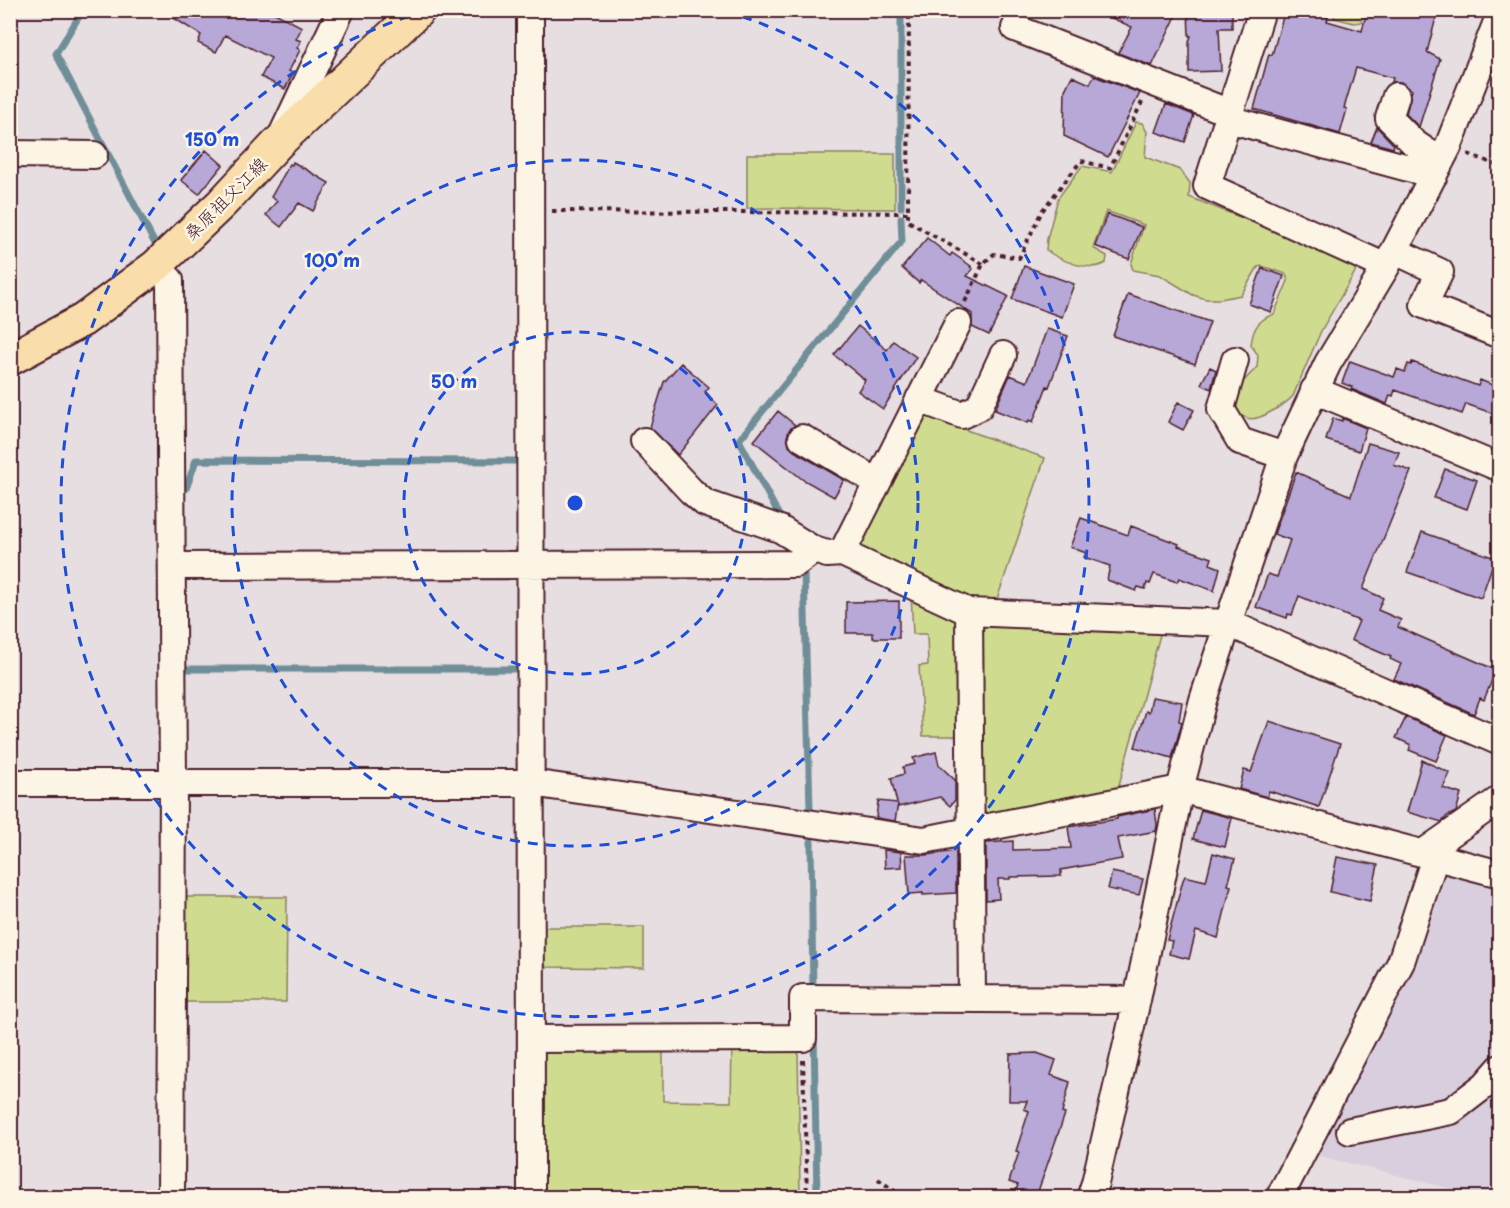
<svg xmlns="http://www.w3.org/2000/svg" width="1510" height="1208" viewBox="0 0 1510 1208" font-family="'Playpen Sans','Klee One',sans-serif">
  <rect width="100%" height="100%" fill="#e7dee1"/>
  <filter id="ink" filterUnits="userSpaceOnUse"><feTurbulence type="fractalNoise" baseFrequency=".0167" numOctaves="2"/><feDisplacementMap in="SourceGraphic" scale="12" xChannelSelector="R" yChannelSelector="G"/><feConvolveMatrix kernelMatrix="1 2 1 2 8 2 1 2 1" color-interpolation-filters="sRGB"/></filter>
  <g filter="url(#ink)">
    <path fill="#d9cede" d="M 1448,869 L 1499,883 L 1499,1197 L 1485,1197 L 1311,1154 L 1441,872 Z"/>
    <path fill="#cfdc90" stroke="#8c7e5e" stroke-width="1.5" d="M 1334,11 L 1334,10 L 1364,11 L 1361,22 L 1354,23 L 1334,18 Z
      M 1136,122 L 1142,123 L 1147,132 L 1145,157 L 1180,170 L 1190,183 L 1189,197 L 1356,263 L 1355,272 L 1321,331 L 1293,396 C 1287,403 1281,406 1274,410 C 1256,421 1247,423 1231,408 L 1241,384 L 1257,367 L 1258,355 L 1251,345 C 1253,328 1258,320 1274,314 L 1288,281 L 1286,274 L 1262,266 L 1258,267 L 1241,295 L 1220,299 L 1206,299 L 1193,295 L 1160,275 L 1133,270 L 1131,264 L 1144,225 L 1106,211 L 1093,248 L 1107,256 L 1106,263 C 1090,273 1061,261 1046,250 L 1047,239 L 1058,198 L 1082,166 L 1112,172 Z
      M 747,154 L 895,154 L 895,209 L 747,208 Z
      M 921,414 L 1045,458 L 994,608 L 961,604 L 858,551 L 854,541 Z
      M 911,593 L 963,616 L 965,736 L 923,736 L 919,666 L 928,665 L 927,634 L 913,634 Z
      M 975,618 L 1163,624 L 1117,792 L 976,820 Z
      M 179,897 L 287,897 L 286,1002 L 178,1002 Z
      M 542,927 L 644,927 L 644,968 L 542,967 Z
      M 539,1044 L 663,1044 L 663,1101 L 731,1102 L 732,1044 L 798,1044 L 800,1197 L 539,1197 Z"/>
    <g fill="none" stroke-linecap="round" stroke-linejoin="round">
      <path stroke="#6f8e98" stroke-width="7" d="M 83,10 L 56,54 L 154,242
        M 901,10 L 901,207
        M 178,490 L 186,489 L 196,460 L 522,461
        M 781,519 L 739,440 L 902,241 L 901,218
        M 804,571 L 810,810
        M 180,669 L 521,669
        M 811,842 L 813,992
        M 814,1034 L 817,1198"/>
    </g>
    <path fill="#b7a8d8" stroke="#4a1f2b" stroke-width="1.5" d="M 161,10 L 269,10 L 302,27 L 296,39 L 301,41 L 297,48 L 300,50 L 289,71 L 293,73 L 285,89 L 261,77 L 271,58 L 225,35 L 216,52 L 198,43 L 201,35 Z
      M 1094,10 L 1179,10 L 1152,66 L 1118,53 L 1132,27 Z
      M 1188,10 L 1232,10 L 1232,28 L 1219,28 L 1221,71 L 1189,72 L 1189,42 L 1191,36 L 1189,36 Z
      M 1285,10 L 1330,10 L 1327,21 L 1362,31 L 1367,10 L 1438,10 L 1427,52 L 1440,59 L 1419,127 L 1406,114 L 1412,90 L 1401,82 L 1392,82 L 1393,78 L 1356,68 L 1344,108 L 1347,109 L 1340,134 L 1254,109 L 1269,54 L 1272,55 Z
      M 1072,76 L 1090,84 L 1094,76 L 1140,93 L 1108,157 L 1064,136 L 1065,90 Z
      M 1166,104 L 1194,115 L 1185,142 L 1156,132 Z
      M 1377,127 L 1394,145 L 1393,148 L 1371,142 Z
      M 206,150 L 223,165 L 199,194 L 181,180 Z
      M 293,162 L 329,183 L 313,211 L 299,203 L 281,227 L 266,215 L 277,201 L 271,197 L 290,164 L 292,165 Z
      M 1107,214 L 1142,227 L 1129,259 L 1095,246 Z
      M 927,238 L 950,256 L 952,253 L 971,266 L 970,267 L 973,269 L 967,276 L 1008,296 L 989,335 L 972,327 L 972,314 L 921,280 L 919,283 L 902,268 Z
      M 1024,266 L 1074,284 L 1062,317 L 1012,299 Z
      M 1262,268 L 1284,276 L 1271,312 L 1249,304 Z
      M 1128,294 L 1210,322 L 1195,364 L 1113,336 Z
      M 858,326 L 887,350 L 893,341 L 916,357 L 883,409 L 858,391 L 865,380 L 834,355 Z
      M 1047,329 L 1068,336 L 1049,387 L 1047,386 L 1033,422 L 1029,420 L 1028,423 L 995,410 L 1010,375 L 1027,382 Z
      M 1350,361 L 1394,377 L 1397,369 L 1405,372 L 1408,364 L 1411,365 L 1412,362 L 1478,386 L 1480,380 L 1500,388 L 1500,416 L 1466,404 L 1462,414 L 1395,390 L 1393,396 L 1390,395 L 1387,404 L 1351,389 L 1352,387 L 1342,383 Z
      M 681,363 L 709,387 L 705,392 L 718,405 L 678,455 L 650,427 L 664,382 Z
      M 1210,367 L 1216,370 L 1211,389 L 1201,384 Z
      M 1178,402 L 1194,410 L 1183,430 L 1168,422 Z
      M 778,411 L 795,425 L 789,430 L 787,437 L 789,446 L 794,451 L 844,480 L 834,497 L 802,479 L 754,441 Z
      M 1333,418 L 1342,421 L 1342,418 L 1366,428 L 1359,451 L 1326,440 Z
      M 1368,443 L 1399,452 L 1394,465 L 1411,471 L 1363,589 L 1383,598 L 1378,610 L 1401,620 L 1398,627 L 1496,670 L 1484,700 L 1480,698 L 1474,714 L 1394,679 L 1401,664 L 1390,659 L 1391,657 L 1351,640 L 1359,621 L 1299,596 L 1292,615 L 1288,614 L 1287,618 L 1256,607 L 1268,574 L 1277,577 L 1290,540 L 1274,534 L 1296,472 L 1351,496 Z
      M 1445,469 L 1477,480 L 1467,509 L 1434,498 Z
      M 1081,518 L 1128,535 L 1131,526 L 1179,544 L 1178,546 L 1212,558 L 1210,564 L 1220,568 L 1214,591 L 1179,578 L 1177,582 L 1154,574 L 1150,584 L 1147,583 L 1145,589 L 1138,587 L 1136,591 L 1107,580 L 1110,566 L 1084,557 L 1086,553 L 1070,547 Z
      M 1422,532 L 1495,558 L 1481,598 L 1407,572 Z
      M 899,601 L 899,638 L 873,638 L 873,633 L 846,633 L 846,602 Z
      M 1152,697 L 1182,702 L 1179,721 L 1182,722 L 1172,758 L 1135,747 L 1146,711 L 1149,712 Z
      M 1406,717 L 1447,735 L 1436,761 L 1409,750 L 1411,745 L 1396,738 Z
      M 1269,721 L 1340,744 L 1319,807 L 1269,791 L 1267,797 L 1239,789 L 1244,770 L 1251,772 Z
      M 936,752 L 939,765 L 955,780 L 955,800 L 950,806 L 940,797 L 898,807 L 898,804 L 895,821 L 876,818 L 878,801 L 897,803 L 891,778 L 904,774 L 903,767 L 915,764 L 913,758 Z
      M 1422,760 L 1450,773 L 1443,788 L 1461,794 L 1456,812 L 1447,816 L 1442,822 L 1407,812 Z
      M 1155,809 L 1157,825 L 1156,831 L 1118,838 L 1122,859 L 1061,870 L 1061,876 L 1010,877 L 1010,879 L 998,879 L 999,899 L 986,900 L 986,843 L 1013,841 L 1013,850 L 1071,848 L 1068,827 L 1117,819 L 1117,817 Z
      M 1201,810 L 1232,818 L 1225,847 L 1193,839 Z
      M 884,850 L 901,852 L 902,867 L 885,868 Z
      M 956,851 L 956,893 L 923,895 L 923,893 L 909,894 L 906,855 L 927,855 Z
      M 1213,853 L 1235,859 L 1228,885 L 1231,886 L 1218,938 L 1196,931 L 1189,959 L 1169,954 L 1172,941 L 1167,940 L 1183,880 L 1185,876 L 1206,881 Z
      M 1337,857 L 1378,865 L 1370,901 L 1330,892 Z
      M 1112,872 L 1143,879 L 1139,895 L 1108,889 Z
      M 1037,1053 L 1056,1060 L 1051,1075 L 1070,1082 L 1062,1113 L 1065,1114 L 1036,1197 L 1013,1197 L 1018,1185 L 1009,1182 L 1019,1152 L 1016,1151 L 1029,1111 L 1024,1109 L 1027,1101 L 1009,1101 L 1010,1054 Z"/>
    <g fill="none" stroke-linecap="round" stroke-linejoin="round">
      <g stroke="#4a1f2b" stroke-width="30">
        <path id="minor" d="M 530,10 L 531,1198
          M 1262,10 L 1207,186 L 1386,267
          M 1015,28 L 1230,113
          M 1396,96 L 1389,118 L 1414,143 L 1441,161
          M 1228,119 L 1434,175
          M 282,135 L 341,10
          M 10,154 L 94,155
          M 1395,251 L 1440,272 L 1424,305 L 1500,335
          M 156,266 L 170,280 L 173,783 L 171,1198
          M 958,323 L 842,553 L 969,612 L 1228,623 L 1500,742
          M 1235,360 L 1221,409 L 1240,441 L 1284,456
          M 1314,390 L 1500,468
          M 919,399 L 962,415 L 979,407 L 1003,355
          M 802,438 L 877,482
          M 644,441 L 691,491 L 705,503 L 780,529 L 814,550
          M 172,566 L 795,564 L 814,550 L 827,554 L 842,553
          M 969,612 L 972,999
          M 10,783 L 531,783 L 924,840 L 1180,789 L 1500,874
          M 1423,853 L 1500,799
          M 531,1039 L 803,1038 L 803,998 L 1137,1000
          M 1350,1131 L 1451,1111 L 1485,1085 L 1500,1068
          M 1090,1198 L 1095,1183 L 1137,1000 L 1180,789 L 1203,700 L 1228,623 L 1284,456 L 1328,363 L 1386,267 L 1448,147 L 1500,14
          M 1279,1198 L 1401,962 L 1435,857"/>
      </g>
      <g stroke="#4a1f2b" stroke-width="36">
        <path id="major" d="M 10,359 L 83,320 L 156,266 L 222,203 L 278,143 L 419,10"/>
      </g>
      <path stroke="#4a1f2b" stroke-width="4" stroke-dasharray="4.5 4.5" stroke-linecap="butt" d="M 1468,154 L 1500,166
        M 552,211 L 908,213 L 909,10
        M 908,213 L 908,221 L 983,264
        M 965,302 L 983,264 L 994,254 L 1019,258 L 1042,211 L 1081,161 L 1110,168 L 1142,102
        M 803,1060 L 807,1198
        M 878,1179 L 904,1198"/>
      <use href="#minor" stroke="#fcf5e5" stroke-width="26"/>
      <use href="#major" stroke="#f9deab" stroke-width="32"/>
    </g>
  </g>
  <g fill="none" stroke="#1d4ed8" stroke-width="3" stroke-dasharray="10 8">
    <circle cx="575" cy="503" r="171"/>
    <circle cx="575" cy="503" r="343"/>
    <path d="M725 11A514 514 0 1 1 425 11"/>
  </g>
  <g text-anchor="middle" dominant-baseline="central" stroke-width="5" stroke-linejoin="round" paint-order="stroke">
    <g font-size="18" fill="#4a1f2b" stroke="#fcf5e5">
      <text transform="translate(225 198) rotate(-45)">桑原祖父江線</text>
    </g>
  </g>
  <circle cx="575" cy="503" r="9" fill="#1d4ed8" stroke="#fcf5e5" stroke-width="3"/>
  <g font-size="18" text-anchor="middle" font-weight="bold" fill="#1d4ed8" stroke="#fcf5e5" stroke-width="5" stroke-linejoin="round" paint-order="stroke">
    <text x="212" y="146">150 m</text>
    <text x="332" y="267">100 m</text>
    <text x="454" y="388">50 m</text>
  </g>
  <rect width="1510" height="1208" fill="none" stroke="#fcf5e5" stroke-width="36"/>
  <rect x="18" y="18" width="1474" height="1172" fill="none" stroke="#4a1f2b" stroke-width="2" filter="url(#ink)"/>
</svg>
